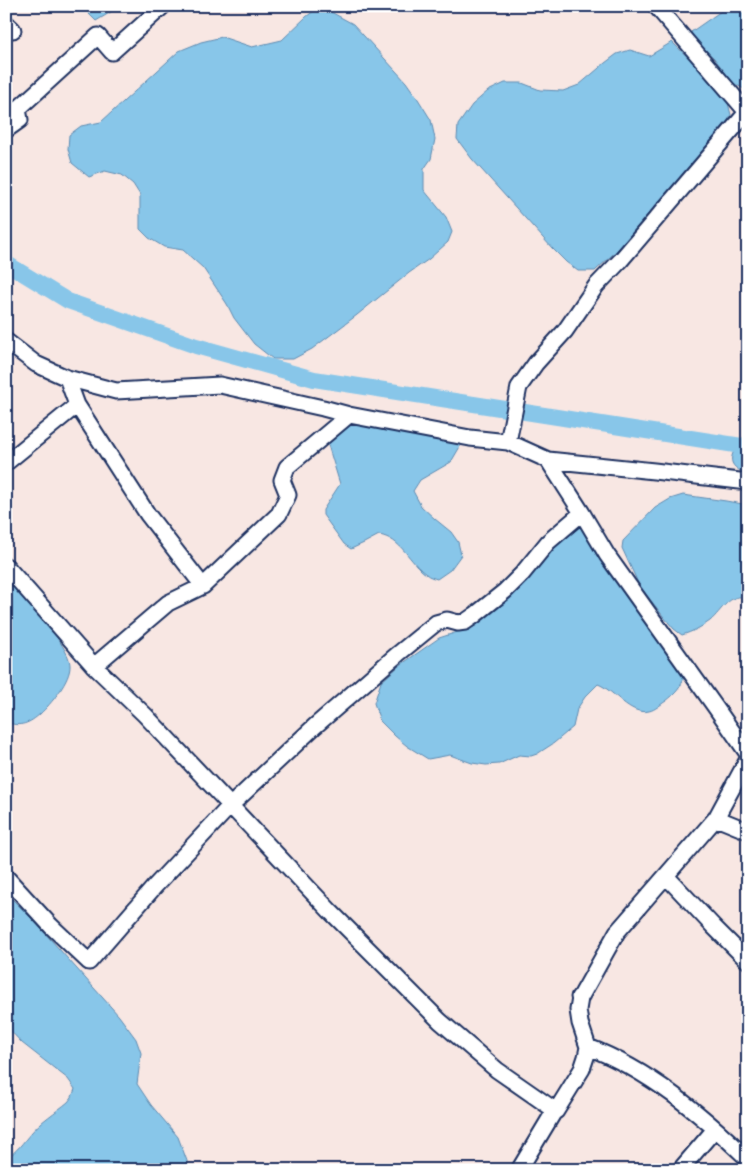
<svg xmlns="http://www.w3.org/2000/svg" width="754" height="1176" viewBox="0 0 754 1176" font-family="Mynerve,sans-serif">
  <rect width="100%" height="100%" fill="#f8e7e3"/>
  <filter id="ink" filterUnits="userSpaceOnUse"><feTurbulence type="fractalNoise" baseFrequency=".02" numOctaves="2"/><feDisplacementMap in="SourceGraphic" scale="10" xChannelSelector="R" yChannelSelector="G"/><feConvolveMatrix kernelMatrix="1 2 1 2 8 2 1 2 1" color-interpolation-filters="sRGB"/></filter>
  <g filter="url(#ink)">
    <path fill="#88c6e9" stroke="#5c8ab1" d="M 81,6 L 120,6 L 106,15 L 96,21 Z
      M 320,6 L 353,24 L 406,82 L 418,99 L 431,120 L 435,139 L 431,159 L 424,169 L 424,190 L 446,217 L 452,232 L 448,242 L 429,259 L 409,273 L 357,315 L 312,349 L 293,359 L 273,359 L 254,344 L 234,318 L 227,304 L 203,268 L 183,250 L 164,247 L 149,238 L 140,229 L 140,195 L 133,184 L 122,175 L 105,171 L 89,177 L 72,163 L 68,149 L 69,135 L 81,126 L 101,122 L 179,51 L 201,42 L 222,37 L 252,47 L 282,40 L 306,17 Z
      M 726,6 L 748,6 L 748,91 L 733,83 L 714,58 L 694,39 L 691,32 L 724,9 Z
      M 672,42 L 696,65 L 728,103 L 731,115 L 722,132 C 681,179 642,229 595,271 L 578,271 L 566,262 L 552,248 L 472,159 L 457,139 L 458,125 L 472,105 L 488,91 L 505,83 L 522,83 L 540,90 L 563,91 L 579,85 L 605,63 L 617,54 L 630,50 L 649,56 Z
      M 357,423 L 461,445 L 451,462 L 420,480 L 413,491 L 421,506 L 435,519 L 451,532 L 458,542 L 461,555 L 450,570 L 437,579 C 434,578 429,577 426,574 C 409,562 402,539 379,535 L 364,543 L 351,549 L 344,544 L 323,515 L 323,510 L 340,484 L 328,445 L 332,437 L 348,425 Z
      M 748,431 L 748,474 C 718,464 736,448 748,431 Z
      M 683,495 L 726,501 L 748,505 L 748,598 C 729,592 722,611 710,621 C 702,627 692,632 682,635 L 674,629 L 663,616 L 639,585 L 622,548 L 623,541 L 655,508 L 670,499 Z
      M 581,526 L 602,561 L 684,676 C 682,687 675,694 666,701 C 661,704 655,710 649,711 C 630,716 614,690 598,684 L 585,697 L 577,709 L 573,727 L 554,743 L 537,754 L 531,756 L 519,755 L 499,764 L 486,765 L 472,763 L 450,755 L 428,759 L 407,746 L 395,736 L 380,721 L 374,703 L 381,682 L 399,666 L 439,638 L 476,626 L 539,567 L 554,548 Z
      M 6,580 C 21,595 70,645 70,665 C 71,680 51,704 40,714 C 30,723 20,728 6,722 Z
      M 6,893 L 34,921 L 119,1016 L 136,1039 L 141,1053 L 137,1084 L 151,1105 L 178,1137 L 187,1161 L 189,1170 L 6,1170 L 6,1158 C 17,1152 23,1142 31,1133 C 41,1121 56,1112 68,1102 L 72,1097 L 75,1089 L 68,1079 L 22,1043 L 6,1026 Z"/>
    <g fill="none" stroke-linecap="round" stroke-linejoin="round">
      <path stroke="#88c6e9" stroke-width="16" d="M 6,263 L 68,301 L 196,346 L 314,379 L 748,447"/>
      <g stroke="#1b2f5e" stroke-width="19">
        <path id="minor" d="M 656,6 L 747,112
          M 6,23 L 13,30
          M 6,130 L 20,120 L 18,109 L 98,36 L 112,52 L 163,6
          M 6,341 L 36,364 L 67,378 L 116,391 L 220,385 L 323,408 L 349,415 L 470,438 L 508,442 L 548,460 L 654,471 L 748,482
          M 67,378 L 77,405 L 148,515 L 203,586
          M 508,442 L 519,387 L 536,363 L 565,331 L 596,286 L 620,261 L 748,111
          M 548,460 L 582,513 L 607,555 L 716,708 L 748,754
          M 6,463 L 77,405
          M 6,566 L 94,666 L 145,715 L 330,911 L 440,1021 L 497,1070 L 556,1111
          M 94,666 L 168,603 L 203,586 L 279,514 L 288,495 L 282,480 L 287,467 L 349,415
          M 716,818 L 748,831
          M 666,876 L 714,927 L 748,961
          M 6,877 L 51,926 L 89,962 L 155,886 L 230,806 L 315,726 L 398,654 L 436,623 L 447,620 L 458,623 L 465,622 L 475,615 L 505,591 L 522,574 L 548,542 L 582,513
          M 580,998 L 617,932 L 716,818 L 748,759
          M 588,1047 C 649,1070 701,1114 748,1159
          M 519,1170 L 555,1110 L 556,1111 L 582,1069 L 586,1057 L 588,1047 L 580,1023 L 578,1010 L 580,998 L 579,997
          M 680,1170 L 715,1129"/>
      </g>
      <use href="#minor" stroke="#fff" stroke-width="15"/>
    </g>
  </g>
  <rect width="754" height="1176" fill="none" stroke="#fff" stroke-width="25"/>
  <rect x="12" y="12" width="729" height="1151" fill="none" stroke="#1b2f5e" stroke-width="2" filter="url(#ink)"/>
</svg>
